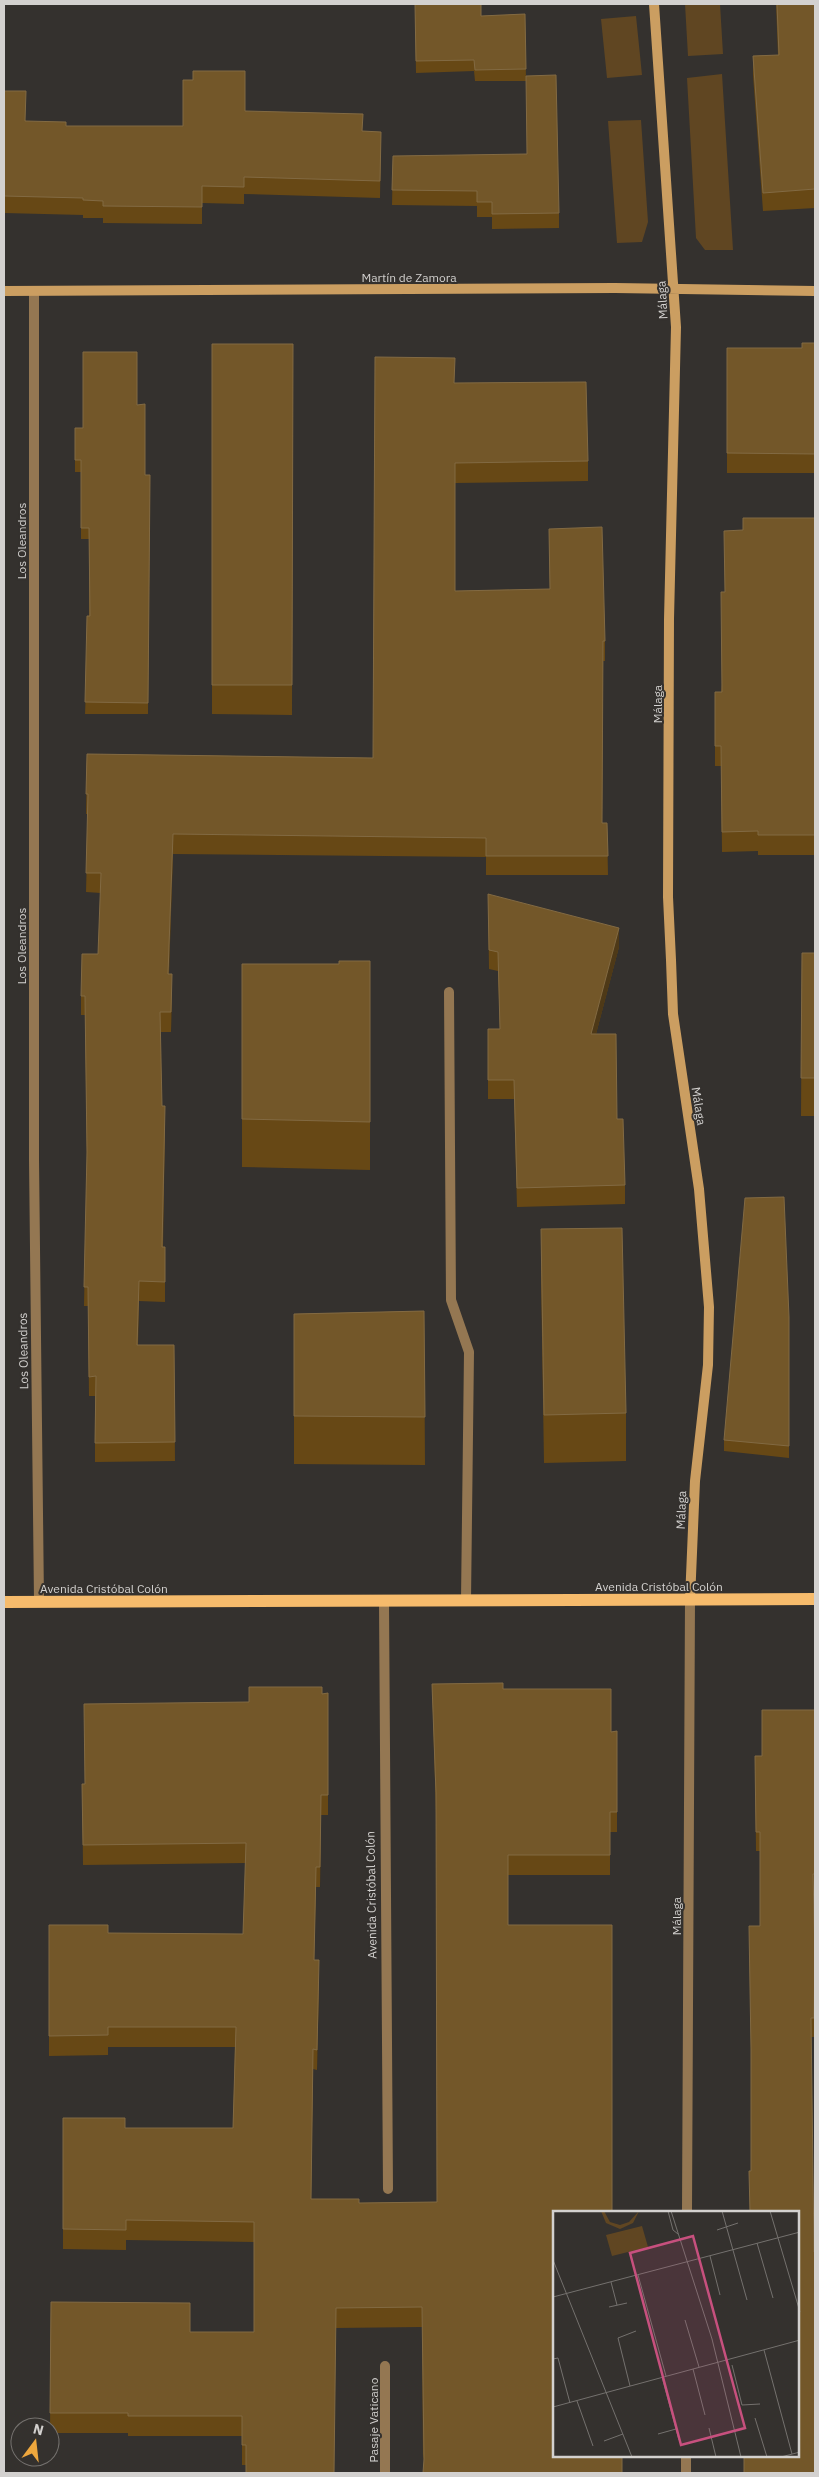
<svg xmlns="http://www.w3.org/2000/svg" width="819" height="2477" viewBox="0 0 819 2477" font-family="'IBM Plex Sans',sans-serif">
  <rect width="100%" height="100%" fill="#34312e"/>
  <path fill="#604622" d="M 685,4 L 720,4 L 723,54 L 688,56 Z
    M 636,16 L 642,75 L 607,78 L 601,19 Z
    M 722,74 L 733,250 L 705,250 L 696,238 L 687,78 Z
    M 641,120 L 648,222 L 642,242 L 617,243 L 608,121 Z"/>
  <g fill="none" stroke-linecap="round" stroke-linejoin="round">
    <path stroke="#947752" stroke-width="10" d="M 449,992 L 451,1300 L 469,1352 L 466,1600"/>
    <path stroke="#947752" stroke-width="10" d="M 34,291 L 34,1160 L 39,1601
      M 384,1601 L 388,2189
      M 687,2212 L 690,1600
      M 385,2366 L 385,2473
      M 686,2473 L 686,2456"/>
    <path stroke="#cb9e61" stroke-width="10" d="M 654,4 L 676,327 L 669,619 L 668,897 L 671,960 L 673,1014 L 699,1189 L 709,1307 L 708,1365 L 695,1481 L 690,1600
      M 4,291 L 615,288 L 815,291"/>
    <path stroke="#f6bb6c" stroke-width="12" d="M 4,1602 L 815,1599"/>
  </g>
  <path fill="#674815" d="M 776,4 L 815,4 L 815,208 L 763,211 L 753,75 L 753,56 L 778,55 Z
    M 525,14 L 526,81 L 475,81 L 474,71 L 416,73 L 415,15 L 481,16 Z
    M 4,91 L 26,121 L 66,126 L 183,126 L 245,111 L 363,131 L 381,132 L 380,198 L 244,194 L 244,204 L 202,203 L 202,224 L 103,223 L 103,218 L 83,218 L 83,215 L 4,213 Z
    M 393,156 L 559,213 L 559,228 L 492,229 L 492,217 L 477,217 L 477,206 L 392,205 Z
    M 815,343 L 815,473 L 727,473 L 727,348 L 802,348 Z
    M 212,344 L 293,344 L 292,715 L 212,714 Z
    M 455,383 L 588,461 L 588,481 L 455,483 L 455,591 L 550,589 L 549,529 L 605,641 L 605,661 L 603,661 L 602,823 L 607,823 L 608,875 L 486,875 L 486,857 L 173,854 L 169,974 L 172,993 L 171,1032 L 160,1032 L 162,1106 L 165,1125 L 163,1247 L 165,1247 L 165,1302 L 139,1301 L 138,1345 L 174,1345 L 175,1461 L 95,1462 L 95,1396 L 89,1396 L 88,1306 L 84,1306 L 87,1160 L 85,1015 L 81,1015 L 81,996 L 98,954 L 101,893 L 86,892 L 88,814 L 86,814 L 87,754 L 373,758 Z
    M 137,405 L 145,475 L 150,475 L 148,714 L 85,714 L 89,616 L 89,539 L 81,539 L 81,472 L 75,472 L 75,428 L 83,428 Z
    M 815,518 L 815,855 L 758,855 L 758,851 L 722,852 L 721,766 L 715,766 L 715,692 L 721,692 L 743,530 Z
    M 488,894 L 619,947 L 596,1034 L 617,1119 L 625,1185 L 625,1204 L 517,1207 L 514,1099 L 488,1099 L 488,1029 L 500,1029 L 498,971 L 489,969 Z
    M 802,953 L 815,953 L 815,1116 L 801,1116 Z
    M 370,961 L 370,1170 L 242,1167 L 242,964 L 339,964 Z
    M 541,1229 L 626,1413 L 626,1461 L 544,1463 L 541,1277 Z
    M 424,1311 L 425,1465 L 294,1464 L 294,1314 Z
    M 789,1317 L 789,1458 L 724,1451 L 724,1440 Z
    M 432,1684 L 503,1689 L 611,1732 L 617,1731 L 617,1832 L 610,1832 L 610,1875 L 508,1875 L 423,2461 L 422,2327 L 336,2328 L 246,2465 L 242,2465 L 242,2436 L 128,2436 L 128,2433 L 50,2433 L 51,2302 L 190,2332 L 254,2332 L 254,2242 L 126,2240 L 126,2250 L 63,2249 L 63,2118 L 125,2128 L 233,2128 L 235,2047 L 108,2047 L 108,2055 L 49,2056 L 49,1925 L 108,1933 L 243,1934 L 246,1863 L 83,1865 L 82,1784 L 85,1784 L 249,1702 L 328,1693 L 328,1815 L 321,1815 L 320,1887 L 316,1887 L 314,1960 L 319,1980 L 317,2070 L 313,2069 L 311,2199 L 359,2203 L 437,2202 L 436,1814 Z
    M 815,1710 L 815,1894 L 813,1894 L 815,1975 L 814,2037 L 811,2037 L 798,2456 L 751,2171 L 760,1926 L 760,1851 L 756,1851 L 755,1756 L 762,1756 Z"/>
  <path fill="#4e3917" d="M 173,834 L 173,854 L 168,993 L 168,974 Z
    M 619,928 L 619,947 L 591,1053 L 591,1034 Z
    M 172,974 L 172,993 L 171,1032 L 171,1012 Z
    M 321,1795 L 321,1815 L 320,1887 L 320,1867 Z
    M 319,1960 L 319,1980 L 317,2070 L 317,2050 Z"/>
  <path fill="#735729" stroke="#826a43" d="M 415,4 L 481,4 L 481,16 L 525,14 L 526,69 L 475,70 L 474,60 L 416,61 Z
    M 777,4 L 815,4 L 815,189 L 763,193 L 753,56 L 779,55 Z
    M 193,71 L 245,71 L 245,111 L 363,114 L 362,131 L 381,132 L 380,181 L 244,177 L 244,187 L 202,186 L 202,207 L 103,206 L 103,201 L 83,200 L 83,198 L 4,196 L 4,91 L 26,91 L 25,121 L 66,122 L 66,126 L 183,126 L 183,80 L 193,80 Z
    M 556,75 L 559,213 L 492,214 L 492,202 L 477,202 L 477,191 L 392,190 L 393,156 L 527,154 L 526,76 Z
    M 802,343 L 815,343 L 815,454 L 727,453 L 727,348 L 802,348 Z
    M 212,344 L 293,344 L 292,685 L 212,685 Z
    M 83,352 L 137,352 L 137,405 L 145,404 L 145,475 L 150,475 L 148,703 L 85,702 L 87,616 L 90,616 L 89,528 L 81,528 L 81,460 L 75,460 L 75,428 L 83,428 Z
    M 375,357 L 455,358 L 454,383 L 586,382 L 588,461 L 455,463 L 455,591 L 550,589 L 549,529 L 602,527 L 605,641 L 603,641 L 602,823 L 607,823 L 608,856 L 486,856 L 486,838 L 173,834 L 168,974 L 172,974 L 171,1012 L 160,1012 L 162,1106 L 165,1106 L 162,1247 L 165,1247 L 165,1282 L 139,1281 L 137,1345 L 174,1345 L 175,1442 L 95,1443 L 96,1376 L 89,1377 L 88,1287 L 84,1287 L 87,1152 L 85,996 L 81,996 L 82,954 L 98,954 L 101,873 L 86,873 L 88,794 L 86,794 L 87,754 L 373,758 Z
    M 743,518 L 815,518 L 815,835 L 758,835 L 758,831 L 722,832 L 721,746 L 715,746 L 715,692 L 722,692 L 721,592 L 725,592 L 724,531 L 743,530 Z
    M 488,894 L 619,928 L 591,1034 L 616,1034 L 617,1119 L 623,1119 L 625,1185 L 517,1188 L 514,1080 L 488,1080 L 488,1029 L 500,1029 L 498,952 L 489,950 Z
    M 802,953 L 815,953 L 815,1078 L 801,1078 Z
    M 339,961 L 370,961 L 370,1122 L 242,1119 L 242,964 L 339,964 Z
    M 784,1197 L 789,1317 L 789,1446 L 724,1440 L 745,1198 Z
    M 622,1228 L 626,1413 L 544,1415 L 541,1229 Z
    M 424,1311 L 425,1417 L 294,1416 L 294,1314 Z
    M 503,1683 L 503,1689 L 611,1689 L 611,1732 L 617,1731 L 617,1812 L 610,1812 L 610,1855 L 508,1855 L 508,1925 L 612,1925 L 612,2212 L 554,2212 L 554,2456 L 622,2456 L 622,2473 L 423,2473 L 424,2459 L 422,2307 L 336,2308 L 334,2473 L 246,2473 L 246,2445 L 242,2445 L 242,2416 L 128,2416 L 128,2413 L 50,2413 L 51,2302 L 190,2303 L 190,2332 L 254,2332 L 254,2222 L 126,2220 L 126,2230 L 63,2229 L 63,2118 L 125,2118 L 125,2128 L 233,2128 L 236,2027 L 108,2027 L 108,2035 L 49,2036 L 49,1925 L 108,1925 L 108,1933 L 243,1934 L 246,1843 L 83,1845 L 82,1784 L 85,1784 L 84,1704 L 249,1702 L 249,1687 L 322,1687 L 322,1694 L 328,1693 L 328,1795 L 321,1795 L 320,1867 L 316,1867 L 314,1960 L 319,1960 L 317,2050 L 313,2049 L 311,2199 L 359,2199 L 359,2203 L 437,2202 L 436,1793 L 432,1684 Z
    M 762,1710 L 815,1710 L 815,1874 L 813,1874 L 815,1956 L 814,2018 L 811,2018 L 814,2252 L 815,2252 L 815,2473 L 744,2473 L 744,2456 L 798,2456 L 798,2212 L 750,2212 L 749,2171 L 751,2171 L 751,2049 L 749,1926 L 760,1926 L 760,1832 L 756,1832 L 755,1756 L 762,1756 Z"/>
  <g text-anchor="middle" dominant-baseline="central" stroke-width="4" stroke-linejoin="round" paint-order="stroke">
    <g font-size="12" fill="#d3d1cf" stroke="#34312e">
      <text x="409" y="277">Martín de Zamora</text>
      <text transform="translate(662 300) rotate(-93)">Málaga</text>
      <text transform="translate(21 541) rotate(-90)">Los Oleandros</text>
      <text transform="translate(657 704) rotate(-90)">Málaga</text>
      <text transform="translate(21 946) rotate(-90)">Los Oleandros</text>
      <text transform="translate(699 1106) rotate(81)">Málaga</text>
      <text transform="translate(23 1351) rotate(-91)">Los Oleandros</text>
      <text transform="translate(681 1510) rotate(-88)">Málaga</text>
      <text x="659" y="1586">Avenida Cristóbal Colón</text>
      <text x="104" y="1588">Avenida Cristóbal Colón</text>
      <text transform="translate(371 1895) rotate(-91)">Avenida Cristóbal Colón</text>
      <text transform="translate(676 1916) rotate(-90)">Málaga</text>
      <text transform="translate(373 2420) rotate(-90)">Pasaje Vaticano</text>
    </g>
  </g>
  <g transform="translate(553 2211)">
    <rect width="246" height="246" fill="#34312e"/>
    <path d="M 48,0 L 51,0 L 57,11 L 67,14 L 76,11 L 86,0 L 80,12 L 67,18 L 53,12 ZM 89,15 L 95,36 L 59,45 L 53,24 Z" fill="#604622"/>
    <path fill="none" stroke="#74716e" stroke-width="1" d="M 115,0 L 120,19 L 125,23M 118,0 L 159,128 L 188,246M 169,0 L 194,89M 217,0 L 247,101M 164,19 L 185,12M 204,32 L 220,87M 157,45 L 167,84M 0,49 L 79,246M 85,64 L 113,165M 58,71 L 64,94M 0,86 L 247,21M 56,96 L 74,92M 132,109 L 146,156M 211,139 L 239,243M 0,148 L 5,147 L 17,192M 179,154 L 189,194 L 207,193M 140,158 L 152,204M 109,166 L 126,229M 77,175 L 65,127 L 83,120M 24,190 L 40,235M 0,196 L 247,129M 202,207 L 214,246M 156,217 L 163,246M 105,223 L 123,218M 51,230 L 70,223M 228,246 L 247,241"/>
    <path fill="#c7507e" fill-opacity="0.15" stroke="#c7507e" stroke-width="2.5" d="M 140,25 L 192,217 L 128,234 L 77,42 Z"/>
    <rect width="246" height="246" fill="none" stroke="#d3d1cf" stroke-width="2.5"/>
  </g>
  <rect width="819" height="2477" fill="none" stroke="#d3d1cf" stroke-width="10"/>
  <g transform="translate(35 2442) rotate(15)"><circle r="24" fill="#34312e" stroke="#74716e"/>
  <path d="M0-4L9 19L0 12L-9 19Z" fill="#eea73d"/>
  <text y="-8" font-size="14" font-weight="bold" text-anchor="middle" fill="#d3d1cf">N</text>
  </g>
</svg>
